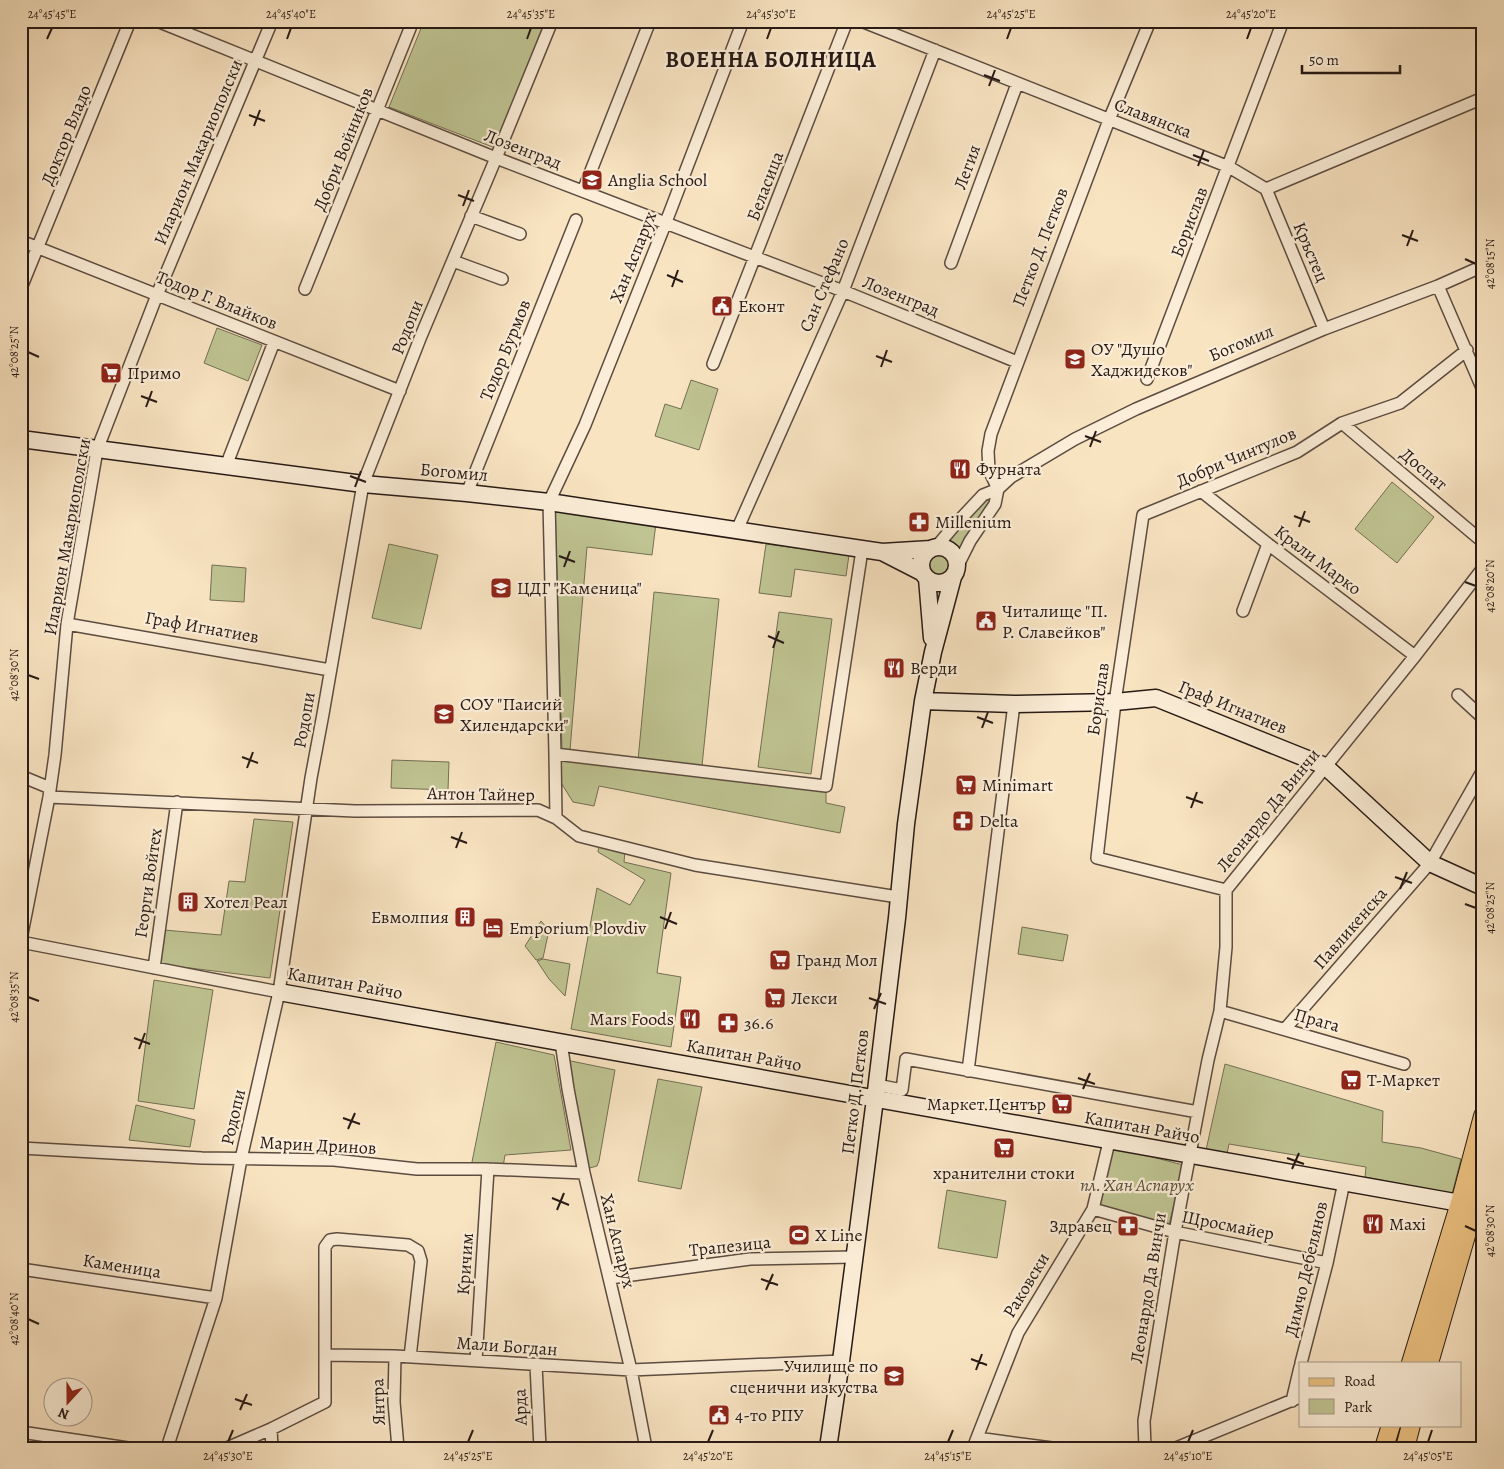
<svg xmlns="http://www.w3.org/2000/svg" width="1504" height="1469" viewBox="0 0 1504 1469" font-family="Alegreya,serif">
  <rect width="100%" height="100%" fill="#f9e4c2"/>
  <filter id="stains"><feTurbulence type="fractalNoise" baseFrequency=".004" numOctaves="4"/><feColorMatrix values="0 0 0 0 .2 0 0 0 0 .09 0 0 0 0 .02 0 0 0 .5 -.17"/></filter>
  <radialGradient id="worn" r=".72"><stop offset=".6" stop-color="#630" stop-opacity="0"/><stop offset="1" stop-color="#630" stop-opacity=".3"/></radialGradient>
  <path fill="#bfc492" stroke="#736f54" d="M 424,21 L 547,21 L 495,148 L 389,107 Z
    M 217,328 L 262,345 L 248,381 L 204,363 Z
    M 691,380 L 718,389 L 699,450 L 655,436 L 665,404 L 681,409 Z
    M 1392,482 L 1434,517 L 1397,563 L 1355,529 Z
    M 993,495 L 991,503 L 957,555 L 951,548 L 943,544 L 985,499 Z
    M 555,511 L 656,523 L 652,555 L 587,547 L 570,750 L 562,750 Z
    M 389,544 L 438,555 L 421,629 L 372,618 Z
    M 766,544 L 849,555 L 846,576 L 795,569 L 791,597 L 759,593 Z
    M 938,550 C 958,552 956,566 945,578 L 934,578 L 925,565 L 929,555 Z
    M 212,565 L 246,568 L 244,602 L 210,600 Z
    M 654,592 L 719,599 L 702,766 L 638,760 Z
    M 779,612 L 832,619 L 811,774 L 758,767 Z
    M 392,760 L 449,762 L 448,790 L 391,788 Z
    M 561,760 L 826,788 L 826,803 L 845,807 L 840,833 L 599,786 L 594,806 L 573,802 L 560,781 Z
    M 254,819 L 293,822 L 270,978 L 158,964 L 164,930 L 221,935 L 229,881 L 245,882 Z
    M 599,844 L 625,851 L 624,862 L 671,873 L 657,973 L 681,977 L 671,1047 L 571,1029 L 597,888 L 630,905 L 645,880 L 598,852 Z
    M 541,921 L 549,930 L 543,958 L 536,960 L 525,946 Z
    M 1022,927 L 1068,935 L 1063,961 L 1018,954 Z
    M 543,959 L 570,964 L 565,996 L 549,979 L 537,961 Z
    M 154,980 L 213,990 L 194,1109 L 138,1101 Z
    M 496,1042 L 554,1055 L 571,1150 L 505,1155 L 503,1167 L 471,1167 Z
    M 566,1060 L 615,1070 L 599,1161 L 597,1166 L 586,1169 Z
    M 1225,1064 L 1383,1111 L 1382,1142 L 1421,1148 L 1461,1159 L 1452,1194 L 1365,1177 L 1366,1167 L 1229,1144 L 1227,1154 L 1206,1150 Z
    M 658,1079 L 702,1087 L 681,1189 L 638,1181 Z
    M 136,1105 L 195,1120 L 190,1147 L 129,1140 Z
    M 1114,1147 L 1183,1165 L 1169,1225 L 1098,1208 Z
    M 947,1190 L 1006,1201 L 997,1258 L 938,1248 Z"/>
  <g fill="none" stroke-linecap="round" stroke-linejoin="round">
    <g stroke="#5c4c40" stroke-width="14">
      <path id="street" d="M 157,21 L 496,158 L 843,291 L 1017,362
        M 861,21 L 1229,167 L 1266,189
        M 1266,189 L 1483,98
        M 1266,189 L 1324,329
        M 583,191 L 650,21
        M 471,216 L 520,234
        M 21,241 L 400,391
        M 453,261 L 502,279
        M 951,263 L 1017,84
        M 1438,286 L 1483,390
        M 21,288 L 130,21
        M 305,289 L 413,21
        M 713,364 L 847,21
        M 1147,379 L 1283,21
        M 1342,423 L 1483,542
        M 226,466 L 274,342
        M 998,489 L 989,470 L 988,451 L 991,434 L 1109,120 L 1150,21
        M 1201,491 L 1268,544 L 1415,656
        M 467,493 L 576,220
        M 737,530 L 843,291 L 935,50
        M 937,546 L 953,527 L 983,495 L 998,489 L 1011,477 L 1075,439 L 1136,409 L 1324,329 L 1438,286 L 1483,266
        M 958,565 L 970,541 L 995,504 L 998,489
        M 1243,611 L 1268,544
        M 67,624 L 330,670
        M 1458,695 L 1483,718
        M 555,754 L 826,786 L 862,550
        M 21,776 L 50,788
        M 49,797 L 355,811 L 538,810 L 556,818 L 579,836 L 695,865 L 898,897
        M 556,818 L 555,754 L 549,502 L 585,425 L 666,222 L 743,21
        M 1226,890 L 1097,858 L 1115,702 L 1143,515 L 1297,452 L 1342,423 L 1400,403 L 1467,350
        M 21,939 L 49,797 L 55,755 L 67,624 L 97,450 L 157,295 L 272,21
        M 21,942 L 279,992
        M 154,968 L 177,802
        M 1220,1011 L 1404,1064
        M 1285,1029 L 1430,863 L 1483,770
        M 561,1042 L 568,1089 L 584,1173 L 631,1370 L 646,1448
        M 968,1071 L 1014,704
        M 877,1085 L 902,1090 L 906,1059 L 1198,1112
        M 21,1148 L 202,1158 L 334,1160 L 417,1169 L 488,1169 L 584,1173
        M 1093,1209 L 1175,1232 L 1327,1263
        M 21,1269 L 216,1298
        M 610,1278 L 750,1259 L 854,1257
        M 326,1355 L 395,1356 L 631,1370 L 841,1361
        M 395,1356 L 394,1402 L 398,1448
        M 476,1361 L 488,1169
        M 1301,1363 L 1327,1263 L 1344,1182
        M 536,1365 L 540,1448
        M 1292,1401 L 1300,1367
        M 271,1429 L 272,1448
        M 21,1432 L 128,1448
        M 977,1438 L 1052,1448
        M 167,1448 L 216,1298 L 241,1159 L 279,992 L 311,778 L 323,714 L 363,484 L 421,336 L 496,158 L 552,21
        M 227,1448 L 271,1429 L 325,1402 L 325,1247 L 330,1240 L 337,1239 L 408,1245 L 418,1251 L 421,1261 L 410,1357
        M 973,1448 L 1018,1333 L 1093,1209 L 1109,1142
        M 1145,1448 L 1144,1421 L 1175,1232 L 1208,1060 L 1220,1011 L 1226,947 L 1226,890 L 1415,656 L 1483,568
        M 1176,1448 L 1300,1397"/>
    </g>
    <g stroke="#271a15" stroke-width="19">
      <path id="secondary" d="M 21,439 L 363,484 L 467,493 L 549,502 L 882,552 L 931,549
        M921 565a18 18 0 1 1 36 0a18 18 0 1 1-36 0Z
        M 882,552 L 923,573
        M 927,578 L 932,638
        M 923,701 L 1014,704 L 1115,702 L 1156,698 L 1325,766 L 1430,863 L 1483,887
        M 279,992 L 1460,1203
        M 828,1448 L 841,1361 L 875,1099 L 897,918 L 906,824 L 923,701 L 933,652 L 953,577"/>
    </g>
    <g stroke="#271a15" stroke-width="20">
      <path id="primary" d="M 1411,1363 L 1460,1203 L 1483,1116
        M 1429,1363 L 1483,1177
        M 1384,1448 L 1391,1425
        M 1405,1448 L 1411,1425"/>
    </g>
    <use href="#street" stroke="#fbedd7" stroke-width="11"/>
    <use href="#secondary" stroke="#fbedd7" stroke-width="16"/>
    <use href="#primary" stroke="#ecc281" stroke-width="18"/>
  </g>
  <path fill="none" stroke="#271a15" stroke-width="2" d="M 47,39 L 52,28M 287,39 L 291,28M 527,39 L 531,28M 767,39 L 771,28M 1007,39 L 1011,28M 1247,39 L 1251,28M 984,75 L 1000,81M 989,86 L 995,70M 249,115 L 265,121M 254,126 L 260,110M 1193,155 L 1209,161M 1198,166 L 1204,150M 458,195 L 474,201M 463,206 L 469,190M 1402,235 L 1418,241M 1407,246 L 1413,230M 1465,259 L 1476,264M 667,275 L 683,282M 672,287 L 678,270M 28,352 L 39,357M 876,356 L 892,362M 881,367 L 887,350M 141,396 L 157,402M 146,407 L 152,391M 1085,436 L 1101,442M 1090,447 L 1096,431M 350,476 L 366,482M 355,487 L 361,471M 1294,516 L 1310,522M 1299,527 L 1305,511M 559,556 L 575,562M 564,567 L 570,551M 1465,582 L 1476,586M 768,636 L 784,643M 773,648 L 779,631M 28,675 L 39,679M 977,717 L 993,723M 982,728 L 988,712M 242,757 L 258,763M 247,768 L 253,752M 1186,797 L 1203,803M 1191,808 L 1197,792M 451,837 L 467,843M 456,848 L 462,832M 1395,877 L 1412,883M 1400,889 L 1407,872M 1465,904 L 1476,908M 660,917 L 677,924M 665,929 L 671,912M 28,997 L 39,1001M 869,998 L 886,1004M 874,1009 L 881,993M 134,1038 L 150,1044M 139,1049 L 145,1033M 1078,1078 L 1095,1084M 1083,1089 L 1090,1073M 343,1118 L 360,1124M 348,1129 L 355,1113M 1287,1158 L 1304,1164M 1292,1169 L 1299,1153M 552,1198 L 569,1205M 557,1210 L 564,1193M 1465,1226 L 1476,1231M 761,1279 L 778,1285M 766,1290 L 773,1274M 28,1319 L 39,1324M 971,1359 L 987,1365M 976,1370 L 982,1354M 235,1399 L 252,1405M 240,1410 L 247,1394M 228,1442 L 233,1430M 468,1442 L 473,1430M 708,1442 L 713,1430M 948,1442 L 953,1430M 1188,1442 L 1193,1430M 1428,1442 L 1432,1430"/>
  <defs>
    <g id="school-square" transform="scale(1.125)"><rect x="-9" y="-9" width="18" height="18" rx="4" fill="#8f2418" stroke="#fbedd7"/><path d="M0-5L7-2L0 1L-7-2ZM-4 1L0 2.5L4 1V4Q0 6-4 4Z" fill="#fff"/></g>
    <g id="civic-square" transform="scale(1.125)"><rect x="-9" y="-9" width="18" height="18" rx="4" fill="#8f2418" stroke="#fbedd7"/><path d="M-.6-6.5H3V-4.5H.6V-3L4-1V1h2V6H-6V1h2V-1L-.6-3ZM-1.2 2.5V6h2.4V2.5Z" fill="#fff"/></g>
    <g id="supermarket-square" transform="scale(1.125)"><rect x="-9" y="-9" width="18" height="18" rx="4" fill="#8f2418" stroke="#fbedd7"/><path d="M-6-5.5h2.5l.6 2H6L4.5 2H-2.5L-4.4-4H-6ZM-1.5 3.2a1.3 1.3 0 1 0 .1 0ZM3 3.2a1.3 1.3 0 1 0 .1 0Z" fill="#fff"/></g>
    <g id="restaurant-square" transform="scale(1.125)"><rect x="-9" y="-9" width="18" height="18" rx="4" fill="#8f2418" stroke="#fbedd7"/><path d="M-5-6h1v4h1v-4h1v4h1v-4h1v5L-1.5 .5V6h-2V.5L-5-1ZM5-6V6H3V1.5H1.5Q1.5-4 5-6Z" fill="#fff"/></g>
    <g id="pharmacy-square" transform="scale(1.125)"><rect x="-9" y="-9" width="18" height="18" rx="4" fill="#8f2418" stroke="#fbedd7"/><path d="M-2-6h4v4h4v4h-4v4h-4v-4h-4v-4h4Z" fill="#fff"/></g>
    <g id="building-square" transform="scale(1.125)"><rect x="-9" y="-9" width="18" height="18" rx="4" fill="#8f2418" stroke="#fbedd7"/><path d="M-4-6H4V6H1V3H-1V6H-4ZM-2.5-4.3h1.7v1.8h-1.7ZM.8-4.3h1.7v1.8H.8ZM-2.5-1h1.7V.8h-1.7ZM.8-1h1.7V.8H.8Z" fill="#fff"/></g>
    <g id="hotel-square" transform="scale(1.125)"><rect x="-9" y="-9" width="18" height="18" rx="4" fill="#8f2418" stroke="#fbedd7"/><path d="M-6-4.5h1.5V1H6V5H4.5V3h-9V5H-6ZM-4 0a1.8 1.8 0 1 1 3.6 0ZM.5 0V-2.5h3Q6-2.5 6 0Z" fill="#fff"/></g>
    <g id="stadium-square" transform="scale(1.125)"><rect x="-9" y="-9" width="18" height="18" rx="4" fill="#8f2418" stroke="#fbedd7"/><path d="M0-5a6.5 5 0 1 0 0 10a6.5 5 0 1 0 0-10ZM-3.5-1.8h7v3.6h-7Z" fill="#fff"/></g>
  </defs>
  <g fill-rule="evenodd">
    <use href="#school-square" x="592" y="180"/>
    <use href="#civic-square" x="722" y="306"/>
    <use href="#school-square" x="1075" y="359"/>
    <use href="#supermarket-square" x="111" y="373"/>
    <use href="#restaurant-square" x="960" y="469"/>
    <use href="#pharmacy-square" x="919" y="522"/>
    <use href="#school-square" x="501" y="588"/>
    <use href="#civic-square" x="986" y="621"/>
    <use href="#restaurant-square" x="894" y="668"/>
    <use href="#school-square" x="444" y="714"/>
    <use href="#supermarket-square" x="966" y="785"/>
    <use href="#pharmacy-square" x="963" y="821"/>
    <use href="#building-square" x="188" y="902"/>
    <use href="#building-square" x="465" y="917"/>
    <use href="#hotel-square" x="493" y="928"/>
    <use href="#supermarket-square" x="780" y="960"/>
    <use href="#supermarket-square" x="775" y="998"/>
    <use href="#restaurant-square" x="690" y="1019"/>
    <use href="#pharmacy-square" x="728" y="1023"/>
    <use href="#supermarket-square" x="1351" y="1080"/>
    <use href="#supermarket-square" x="1062" y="1104"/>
    <use href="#supermarket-square" x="1004" y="1148"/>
    <use href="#restaurant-square" x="1373" y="1224"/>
    <use href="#pharmacy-square" x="1128" y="1226"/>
    <use href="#stadium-square" x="799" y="1235"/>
    <use href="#school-square" x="894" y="1376"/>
    <use href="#civic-square" x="719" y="1415"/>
  </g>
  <g text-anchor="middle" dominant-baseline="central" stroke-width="4.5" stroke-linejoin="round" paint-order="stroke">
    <g font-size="18" fill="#271a15" stroke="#fbedd7">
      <text transform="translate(1153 118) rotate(21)">Славянска</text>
      <text transform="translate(66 135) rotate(-68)">Доктор Владо</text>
      <text transform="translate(343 149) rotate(-68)">Добри Войников</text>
      <text transform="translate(523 149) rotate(21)">Лозенград</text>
      <text transform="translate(198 152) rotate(-67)">Иларион Макариополски</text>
      <text transform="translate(967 167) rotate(-70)">Легия</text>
      <text transform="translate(765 186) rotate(-69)">Беласица</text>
      <text transform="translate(1189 222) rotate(-69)">Борислав</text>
      <text transform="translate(1040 247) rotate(-69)">Петко Д. Петков</text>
      <text transform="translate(1311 252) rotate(67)">Кръстец</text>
      <text transform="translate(633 257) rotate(-68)">Хан Аспарух</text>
      <text transform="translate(824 285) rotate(-67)">Сан Стефано</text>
      <text transform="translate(901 296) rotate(22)">Лозенград</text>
      <text transform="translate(217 300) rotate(22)">Тодор Г. Влайков</text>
      <text transform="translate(407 327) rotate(-68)">Родопи</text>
      <text transform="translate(1241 343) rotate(-23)">Богомил</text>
      <text transform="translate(505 350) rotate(-68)">Тодор Бурмов</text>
      <text transform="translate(1236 457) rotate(-23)">Добри Чинтулов</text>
      <text transform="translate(1424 469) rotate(40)">Доспат</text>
      <text transform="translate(454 472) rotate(5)">Богомил</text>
      <text transform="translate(67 537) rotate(-80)">Иларион Макариополски</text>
      <text transform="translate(1318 560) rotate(37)">Крали Марко</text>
      <text transform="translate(202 627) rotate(10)">Граф Игнатиев</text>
      <text transform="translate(1098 699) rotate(-82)">Борислав</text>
      <text transform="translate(1233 707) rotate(22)">Граф Игнатиев</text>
      <text transform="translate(304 720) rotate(-80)">Родопи</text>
      <text transform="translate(481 794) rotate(1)">Антон Тайнер</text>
      <text transform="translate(1268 810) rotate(-51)">Леонардо Да Винчи</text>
      <text transform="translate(148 883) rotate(-82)">Георги Войтех</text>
      <text transform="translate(1350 928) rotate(-49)">Павликенска</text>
      <text transform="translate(345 983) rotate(10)">Капитан Райчо</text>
      <text transform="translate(1317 1020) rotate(16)">Прага</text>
      <text transform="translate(744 1055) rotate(10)">Капитан Райчо</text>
      <text transform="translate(855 1092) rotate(-83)">Петко Д. Петков</text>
      <text transform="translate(233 1117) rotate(-77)">Родопи</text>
      <text transform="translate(1142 1127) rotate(10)">Капитан Райчо</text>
      <text transform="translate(318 1145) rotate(3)">Марин Дринов</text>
      <text transform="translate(1228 1225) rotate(11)">Щросмайер</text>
      <text transform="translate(618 1241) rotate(76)">Хан Аспарух</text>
      <text transform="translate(730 1246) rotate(-6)">Трапезица</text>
      <text transform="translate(465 1264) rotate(-86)">Кричим</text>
      <text transform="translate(122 1266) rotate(9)">Каменица</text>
      <text transform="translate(1306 1269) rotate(-77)">Димчо Дебелянов</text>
      <text transform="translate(1026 1285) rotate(-59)">Раковски</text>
      <text transform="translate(1148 1288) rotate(-81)">Леонардо Да Винчи</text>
      <text transform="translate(507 1346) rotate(4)">Мали Богдан</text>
      <text transform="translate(378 1402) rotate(-92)">Янтра</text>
      <text transform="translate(520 1407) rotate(-92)">Арда</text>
    </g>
    <g font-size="18" fill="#271a15" stroke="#fbedd7" text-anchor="start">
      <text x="608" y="180">Anglia School</text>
      <text x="738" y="306">Еконт</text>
      <text x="1091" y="349">ОУ "Душо<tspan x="1091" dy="21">Хаджидеков"</tspan></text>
      <text x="127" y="373">Примо</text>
      <text x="976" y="469">Фурната</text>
      <text x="935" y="522">Millenium</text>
      <text x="517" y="588">ЦДГ "Каменица"</text>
      <text x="1002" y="611">Читалище "П.<tspan x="1002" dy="21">Р. Славейков"</tspan></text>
      <text x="910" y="668">Верди</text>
      <text x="460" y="704">СОУ "Паисий<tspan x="460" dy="21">Хилендарски"</tspan></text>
      <text x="982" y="785">Minimart</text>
      <text x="979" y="821">Delta</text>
      <text x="204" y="902">Хотел Реал</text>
      <text x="449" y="917" text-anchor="end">Евмолпия</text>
      <text x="509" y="928">Emporium Plovdiv</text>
      <text x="796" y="960">Гранд Мол</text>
      <text x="791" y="998">Лекси</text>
      <text x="674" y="1019" text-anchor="end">Mars Foods</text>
      <text x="744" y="1023">36.6</text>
      <text x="1367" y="1080">Т-Маркет</text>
      <text x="1046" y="1104" text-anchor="end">Маркет Център</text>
      <text x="1004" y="1173" text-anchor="middle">хранителни стоки</text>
      <text x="1389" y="1224">Maxi</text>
      <text x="1112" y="1226" text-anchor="end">Здравец</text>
      <text x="815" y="1235">X Line</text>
      <text x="878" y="1366" text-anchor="end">Училище по<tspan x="878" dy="21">сценични изкуства</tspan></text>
      <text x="735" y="1415">4-то РПУ</text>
    </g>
    <g font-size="18" font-style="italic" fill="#554d3a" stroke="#fbedd7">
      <text x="1137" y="1185">пл. Хан Аспарух</text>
    </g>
    <g font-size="22" font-weight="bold" letter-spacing="1" fill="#271a15" stroke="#fbedd7">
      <text x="771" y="60">ВОЕННА БОЛНИЦА</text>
    </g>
  </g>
  <rect width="1504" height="1469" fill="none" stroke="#f9e4c2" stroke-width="55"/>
  <rect x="1299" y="1362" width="162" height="65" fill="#fbedd7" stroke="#a69989"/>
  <rect x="1309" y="1378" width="25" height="8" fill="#ecc281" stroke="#a69989"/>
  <text x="1344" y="1386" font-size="15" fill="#271a15">Road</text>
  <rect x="1309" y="1399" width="25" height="15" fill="#bfc492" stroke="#a69989"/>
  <text x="1344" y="1412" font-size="15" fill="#271a15">Park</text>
  <g transform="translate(68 1402) rotate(201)"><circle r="24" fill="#fbedd7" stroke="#a69989"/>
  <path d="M0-4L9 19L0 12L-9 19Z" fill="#8f2418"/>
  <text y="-8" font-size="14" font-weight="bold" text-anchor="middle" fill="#271a15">N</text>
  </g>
  <path d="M1302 65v8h98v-8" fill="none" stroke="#271a15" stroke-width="2.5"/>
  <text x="1309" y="65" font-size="15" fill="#271a15" stroke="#fbedd7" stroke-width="4" paint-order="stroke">50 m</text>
  <rect x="28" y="28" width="1448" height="1414" fill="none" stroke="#271a15" stroke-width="2"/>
  <g font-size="12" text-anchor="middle" fill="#271a15">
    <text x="52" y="18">24°45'45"E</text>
    <text x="291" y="18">24°45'40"E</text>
    <text x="531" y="18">24°45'35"E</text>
    <text x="771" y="18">24°45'30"E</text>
    <text x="1011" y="18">24°45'25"E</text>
    <text x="1251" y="18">24°45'20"E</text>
    <text transform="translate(1490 264) rotate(-90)" y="4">42°08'15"N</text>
    <text transform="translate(14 352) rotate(-90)" y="4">42°08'25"N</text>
    <text transform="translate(1490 586) rotate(-90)" y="4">42°08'20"N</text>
    <text transform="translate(14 675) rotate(-90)" y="4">42°08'30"N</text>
    <text transform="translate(1490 908) rotate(-90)" y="4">42°08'25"N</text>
    <text transform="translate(14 997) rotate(-90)" y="4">42°08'35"N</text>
    <text transform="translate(1490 1231) rotate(-90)" y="4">42°08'30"N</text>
    <text transform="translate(14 1319) rotate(-90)" y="4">42°08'40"N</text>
    <text x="228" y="1460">24°45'30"E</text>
    <text x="468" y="1460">24°45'25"E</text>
    <text x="708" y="1460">24°45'20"E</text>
    <text x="948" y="1460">24°45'15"E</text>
    <text x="1188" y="1460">24°45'10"E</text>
    <text x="1428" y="1460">24°45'05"E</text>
  </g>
  <rect width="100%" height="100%" filter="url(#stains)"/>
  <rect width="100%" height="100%" fill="url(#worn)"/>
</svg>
